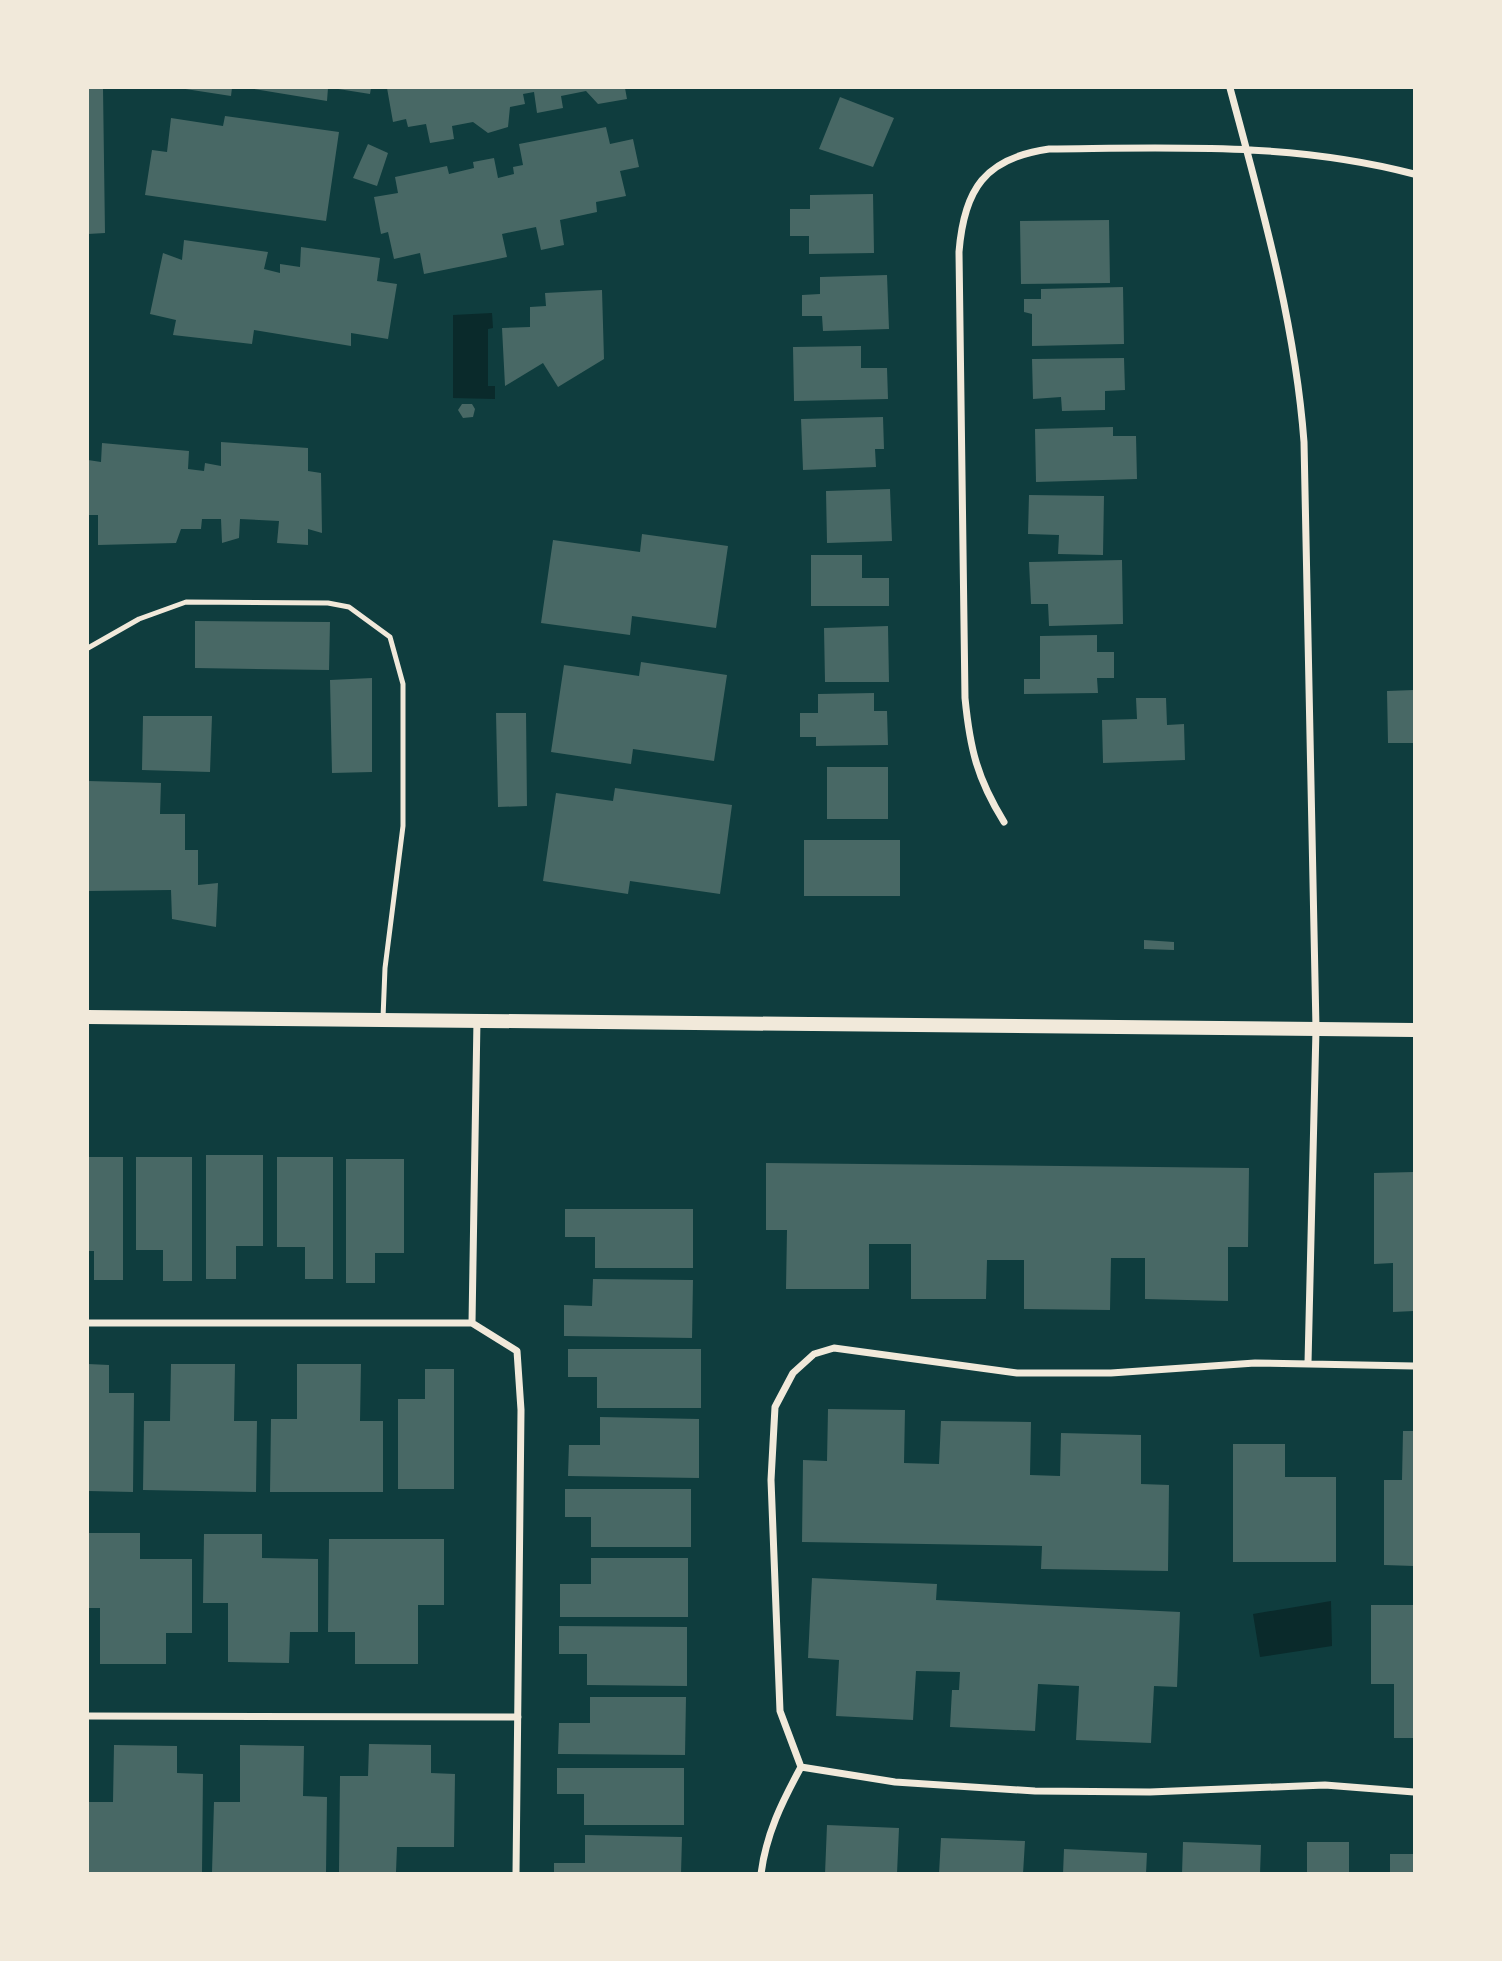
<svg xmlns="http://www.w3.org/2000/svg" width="1502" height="1961" viewBox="0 0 1502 1961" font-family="'Fira Sans Condensed',sans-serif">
  <rect width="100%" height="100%" fill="#0f3d3e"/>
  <path fill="#0a2a2b" d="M 492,313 L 493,328 L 488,329 L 488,386 L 495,386 L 495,399 L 453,398 L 453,315 Z
    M 1331,1601 L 1332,1646 L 1260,1657 L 1253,1614 Z"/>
  <path fill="#486865" d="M 88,88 L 103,88 L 105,233 L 88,234 Z
    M 179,88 L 232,88 L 231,96 Z
    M 248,88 L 328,88 L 327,101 Z
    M 332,88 L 371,88 L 370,94 Z
    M 387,88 L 625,88 L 627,99 L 598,104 L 586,91 L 561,96 L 563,108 L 537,113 L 534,92 L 523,94 L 525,104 L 510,107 L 508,127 L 488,133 L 473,122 L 452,126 L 454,139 L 430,143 L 426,124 L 408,127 L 406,119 L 393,122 Z
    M 840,97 L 894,118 L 873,167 L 819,149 Z
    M 225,116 L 339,132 L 326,221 L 145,195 L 152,150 L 167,152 L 171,118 L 223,126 Z
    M 606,127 L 610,144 L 633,139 L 639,167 L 620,171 L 626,196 L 596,202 L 597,212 L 560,220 L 564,245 L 541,250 L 536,227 L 502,234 L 507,257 L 488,261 L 424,274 L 420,253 L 394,259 L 388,232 L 381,234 L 374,197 L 398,193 L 395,177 L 447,166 L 449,174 L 474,168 L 473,162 L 494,158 L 498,178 L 514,174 L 513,167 L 523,165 L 519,144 Z
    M 368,144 L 388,153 L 377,186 L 353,178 Z
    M 873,194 L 874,253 L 809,254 L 809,236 L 790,236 L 790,209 L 810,209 L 810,195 Z
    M 1109,220 L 1110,283 L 1021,284 L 1020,221 Z
    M 184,240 L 268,252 L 264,269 L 280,273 L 280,264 L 300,267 L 301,247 L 380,258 L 377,281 L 397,284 L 388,339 L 351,333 L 351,346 L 254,330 L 252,344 L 173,335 L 176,320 L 150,314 L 163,253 L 182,260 Z
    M 887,275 L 889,329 L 823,331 L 822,316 L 802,316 L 802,295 L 820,294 L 820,277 Z
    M 1123,287 L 1124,344 L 1032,346 L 1032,314 L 1024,312 L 1024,299 L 1041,299 L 1041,289 Z
    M 602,290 L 604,359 L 558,387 L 543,363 L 505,386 L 502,328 L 530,327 L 530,307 L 546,306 L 545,293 Z
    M 861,346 L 861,368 L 887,368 L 888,399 L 794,401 L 793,347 Z
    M 1124,358 L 1125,390 L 1105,391 L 1105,410 L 1062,411 L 1061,397 L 1033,399 L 1032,359 Z
    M 462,404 L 472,404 L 475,409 L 473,417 L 463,418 L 458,410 Z
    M 883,417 L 884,449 L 875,449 L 876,467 L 803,470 L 801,419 Z
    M 1113,427 L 1113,436 L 1136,436 L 1137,479 L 1036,482 L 1035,429 Z
    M 221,442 L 308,448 L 308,471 L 321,473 L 322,533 L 308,529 L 308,545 L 277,543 L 279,521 L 240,519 L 239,538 L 222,543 L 221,519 L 202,519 L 201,529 L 181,529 L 176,543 L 98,545 L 98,515 L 88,515 L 88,460 L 101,462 L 102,443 L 189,451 L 188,469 L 204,471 L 205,463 L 221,466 Z
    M 890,489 L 892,541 L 827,543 L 826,491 Z
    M 1029,495 L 1104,496 L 1103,555 L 1058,554 L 1059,535 L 1028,534 Z
    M 642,534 L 728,546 L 716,628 L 632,616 L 630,635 L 541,623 L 553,540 L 640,552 Z
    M 811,555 L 862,555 L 862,578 L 889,578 L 889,606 L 811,606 Z
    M 1122,560 L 1123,624 L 1049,626 L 1048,604 L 1031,604 L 1029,562 Z
    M 195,621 L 330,622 L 329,670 L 195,668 Z
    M 888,626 L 889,682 L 825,682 L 824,628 Z
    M 1097,635 L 1097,652 L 1114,652 L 1114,678 L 1097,678 L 1098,693 L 1024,694 L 1024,679 L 1040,679 L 1040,636 Z
    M 641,662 L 727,675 L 714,761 L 633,749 L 631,764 L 551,752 L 564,665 L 639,676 Z
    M 372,678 L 372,772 L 332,773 L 330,680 Z
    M 1414,690 L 1414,743 L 1388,743 L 1387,691 Z
    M 874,693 L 874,711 L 887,711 L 888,745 L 816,746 L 816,737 L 800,737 L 800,713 L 818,713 L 818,694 Z
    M 1136,698 L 1166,698 L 1167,725 L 1184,724 L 1185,760 L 1103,763 L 1102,720 L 1137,719 Z
    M 496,713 L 526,713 L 527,806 L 498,807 Z
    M 143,716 L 212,716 L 210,772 L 142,770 Z
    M 827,767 L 888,767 L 888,819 L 827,819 Z
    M 88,781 L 161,783 L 160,814 L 185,814 L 185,850 L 198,850 L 198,885 L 218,883 L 216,927 L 172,919 L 171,890 L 88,891 Z
    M 615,788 L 732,805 L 720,894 L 630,881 L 628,894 L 543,881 L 556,793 L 613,801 Z
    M 804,840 L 900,840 L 900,896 L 804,896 Z
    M 1144,940 L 1174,942 L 1174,950 L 1144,949 Z
    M 206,1155 L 263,1155 L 263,1246 L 236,1246 L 236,1279 L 206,1279 Z
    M 88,1157 L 123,1157 L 123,1280 L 94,1280 L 94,1251 L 88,1251 Z
    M 136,1157 L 192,1157 L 192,1281 L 163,1281 L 163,1250 L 136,1250 Z
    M 277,1157 L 333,1157 L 333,1279 L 305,1279 L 305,1247 L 277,1247 Z
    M 346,1159 L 404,1159 L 404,1253 L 375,1253 L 375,1283 L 346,1283 Z
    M 766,1163 L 1249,1168 L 1248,1247 L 1228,1247 L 1228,1301 L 1145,1299 L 1145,1258 L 1111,1258 L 1110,1310 L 1024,1309 L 1024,1260 L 987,1260 L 986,1299 L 911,1299 L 911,1244 L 869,1244 L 869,1289 L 786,1289 L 787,1230 L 766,1230 Z
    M 1414,1172 L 1414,1311 L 1393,1312 L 1393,1263 L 1374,1264 L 1374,1173 Z
    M 565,1209 L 693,1209 L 693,1268 L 595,1268 L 595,1237 L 565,1237 Z
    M 593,1279 L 693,1280 L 692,1338 L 564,1336 L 564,1305 L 592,1306 Z
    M 568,1349 L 701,1349 L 701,1408 L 597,1408 L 597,1377 L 568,1377 Z
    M 88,1364 L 109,1365 L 109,1393 L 134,1393 L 133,1492 L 88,1491 Z
    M 171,1364 L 235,1364 L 234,1421 L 257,1421 L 256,1492 L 143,1490 L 144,1421 L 170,1421 Z
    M 297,1364 L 361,1364 L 360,1421 L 383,1421 L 383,1492 L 270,1492 L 271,1419 L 297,1419 Z
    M 425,1369 L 454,1369 L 454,1489 L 398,1489 L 398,1399 L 425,1399 Z
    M 828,1409 L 905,1410 L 904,1463 L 939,1464 L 941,1421 L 1031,1422 L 1030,1475 L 1060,1476 L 1061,1433 L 1141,1435 L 1141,1484 L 1169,1485 L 1168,1571 L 1041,1569 L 1042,1546 L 802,1542 L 803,1460 L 827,1461 Z
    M 600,1417 L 699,1419 L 699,1478 L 568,1476 L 569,1445 L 600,1445 Z
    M 1403,1431 L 1414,1431 L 1414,1566 L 1384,1565 L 1384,1480 L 1402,1480 Z
    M 1233,1444 L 1285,1444 L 1285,1477 L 1336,1477 L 1336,1562 L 1233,1562 Z
    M 565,1489 L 691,1489 L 691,1547 L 591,1547 L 591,1517 L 565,1517 Z
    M 88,1533 L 140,1533 L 140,1559 L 192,1559 L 192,1633 L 166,1633 L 166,1664 L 100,1664 L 100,1608 L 88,1608 Z
    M 204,1534 L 262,1534 L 262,1558 L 318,1559 L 318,1632 L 290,1632 L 289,1663 L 228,1662 L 228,1603 L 203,1603 Z
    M 329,1539 L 444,1539 L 444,1605 L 418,1605 L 418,1664 L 355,1664 L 355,1632 L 328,1632 Z
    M 591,1558 L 688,1558 L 688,1617 L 560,1617 L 560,1584 L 591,1584 Z
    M 812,1578 L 937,1584 L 936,1600 L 1180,1612 L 1177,1687 L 1154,1686 L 1151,1743 L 1076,1740 L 1079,1686 L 1038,1684 L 1035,1731 L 950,1727 L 952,1690 L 959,1690 L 960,1672 L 916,1671 L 913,1720 L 836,1716 L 839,1660 L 808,1658 Z
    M 1371,1605 L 1414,1605 L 1414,1738 L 1394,1738 L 1394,1684 L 1371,1684 Z
    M 559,1626 L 687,1627 L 687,1686 L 587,1685 L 587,1654 L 559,1654 Z
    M 590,1697 L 686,1697 L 685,1755 L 558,1754 L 559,1723 L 590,1723 Z
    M 369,1744 L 431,1745 L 431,1773 L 455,1774 L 454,1847 L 397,1847 L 396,1872 L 339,1872 L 340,1776 L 368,1776 Z
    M 114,1745 L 177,1746 L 177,1773 L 203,1774 L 202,1874 L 88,1872 L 88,1802 L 113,1802 Z
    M 240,1745 L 304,1746 L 303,1796 L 327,1797 L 326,1873 L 212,1872 L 214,1802 L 240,1802 Z
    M 557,1768 L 684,1768 L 684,1825 L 584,1825 L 584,1794 L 557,1794 Z
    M 827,1825 L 899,1828 L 897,1874 L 825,1874 Z
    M 585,1835 L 682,1837 L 681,1874 L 554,1874 L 554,1863 L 585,1863 Z
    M 941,1838 L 1025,1841 L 1023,1874 L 939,1874 Z
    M 1183,1842 L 1261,1845 L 1260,1874 L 1182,1874 Z
    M 1307,1842 L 1349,1842 L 1349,1874 L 1307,1874 Z
    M 1064,1849 L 1147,1853 L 1146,1874 L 1063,1874 Z
    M 1390,1854 L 1414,1854 L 1414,1874 L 1390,1874 Z"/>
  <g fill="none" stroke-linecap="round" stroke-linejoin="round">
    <path stroke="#f1e9da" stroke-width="5" d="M 88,648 L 139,619 L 186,602 L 328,603 L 349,607 L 390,637 L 403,684 L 403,826 L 385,968 L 383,1018"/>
    <path stroke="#f1e9da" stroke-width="7" d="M 1230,88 C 1261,204 1295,321 1304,442 L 1316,1029 L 1308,1363
      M 1004,822 C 977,778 970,749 965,698 L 959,252 C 964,189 985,158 1049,149 C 1173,148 1293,142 1414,174
      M 88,1323 L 472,1323
      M 472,1323 L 517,1351 L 521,1410 L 516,1874
      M 472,1323 L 477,1019
      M 88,1716 L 518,1717
      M 801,1767 L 780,1711 L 771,1480 L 775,1407 L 793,1373 L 814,1354 L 834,1348 L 1017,1373 L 1111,1373 L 1255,1363 L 1414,1366
      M 801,1767 L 895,1782 L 1035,1791 L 1150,1792 L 1325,1785 L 1414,1792
      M 761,1874 C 766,1834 782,1802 801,1767"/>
    <path stroke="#f1e9da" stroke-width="14" d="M 88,1017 L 1414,1030"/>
  </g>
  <rect width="1502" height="1961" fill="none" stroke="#f1e9da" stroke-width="178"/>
</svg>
